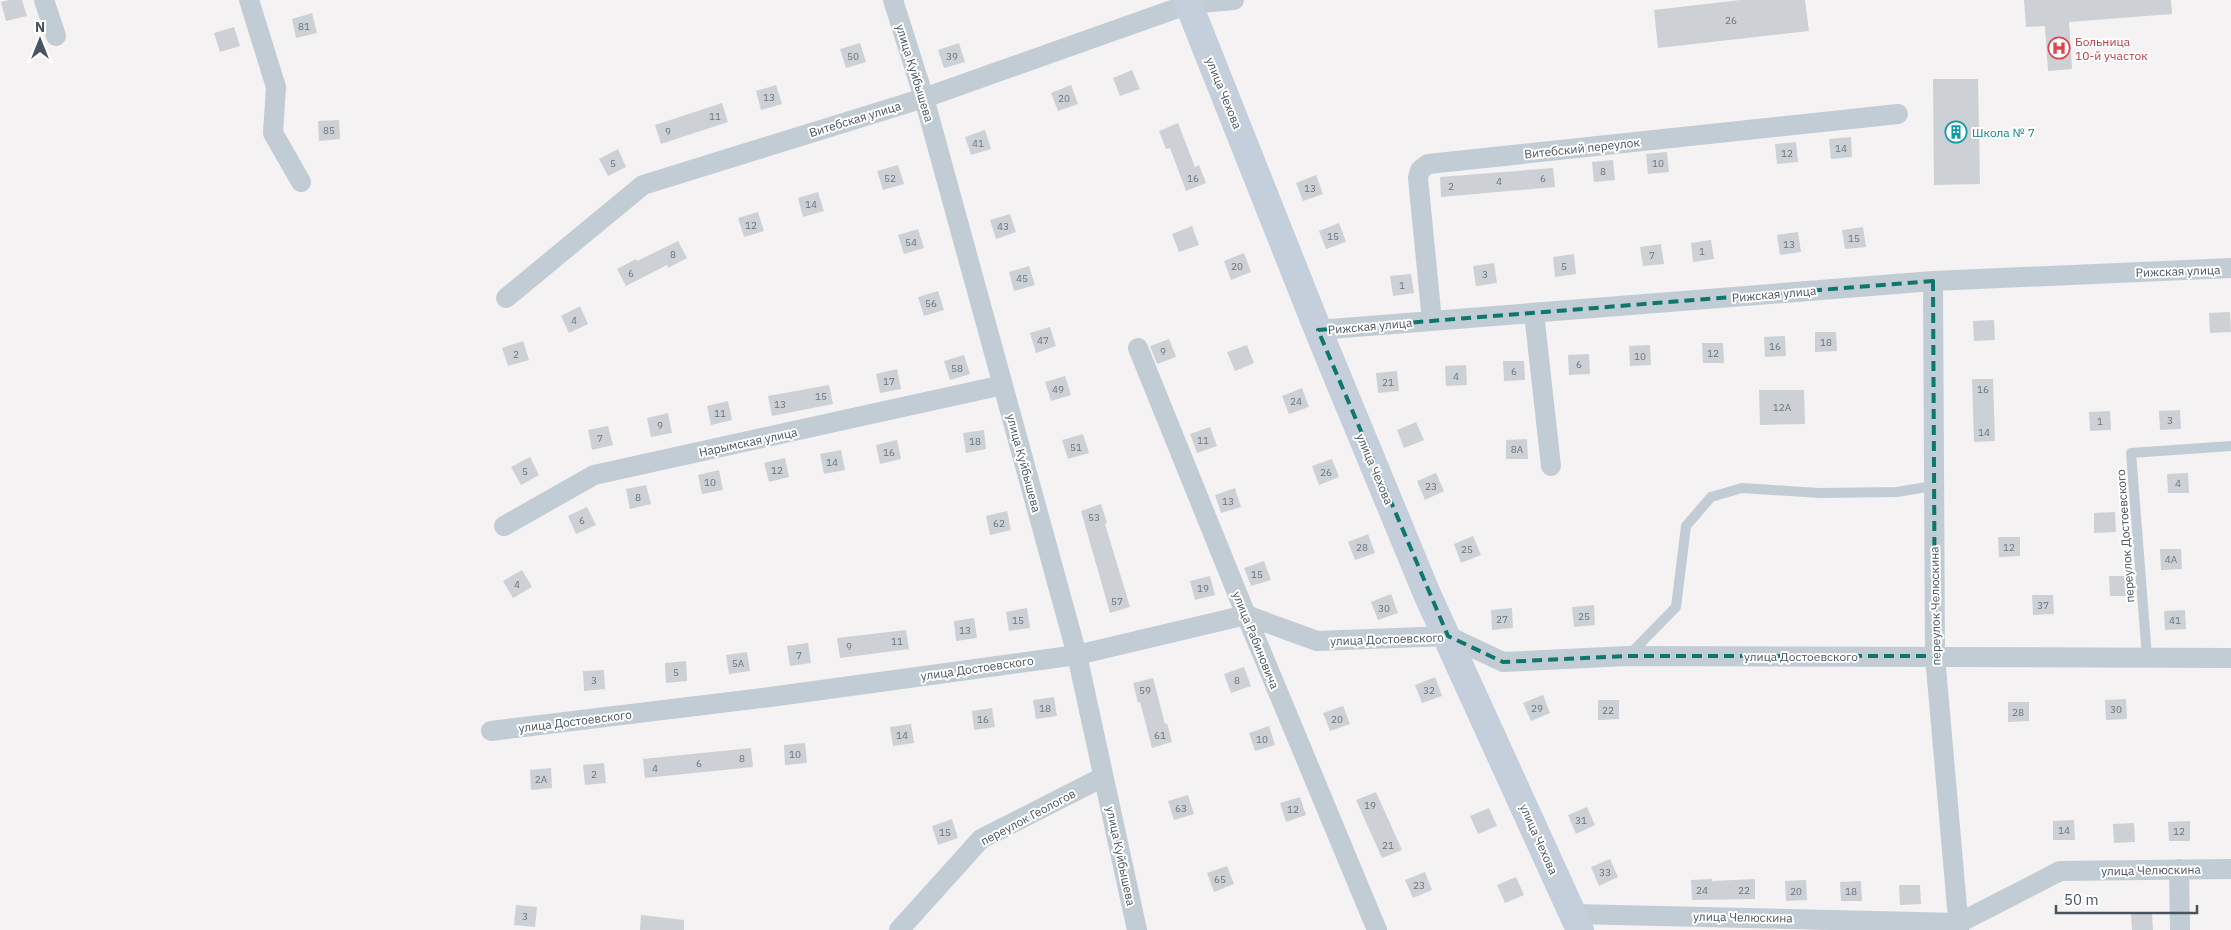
<svg xmlns="http://www.w3.org/2000/svg" width="2231" height="930" viewBox="0 0 2231 930" font-family="'IBM Plex Sans',sans-serif">
  <rect width="100%" height="100%" fill="#f4f2f2"/>
  <path fill="#cdd1d6" d="M 9,0 L 22,0 L 27,16 L 6,21 L 1,2 Z
    M 1740,0 L 1805,0 L 1809,31 L 1658,48 L 1654,10 Z
    M 2024,0 L 2171,0 L 2172,14 L 2069,22 L 2072,69 L 2048,71 L 2045,26 L 2026,27 Z
    M 312,13 L 317,33 L 296,38 L 292,19 Z
    M 234,27 L 240,46 L 220,52 L 214,33 Z
    M 860,43 L 866,62 L 846,68 L 840,49 Z
    M 959,43 L 965,62 L 944,68 L 938,50 Z
    M 1132,70 L 1140,89 L 1120,96 L 1113,78 Z
    M 1933,79 L 1978,79 L 1980,184 L 1934,185 Z
    M 776,85 L 782,104 L 761,110 L 756,91 Z
    M 1071,85 L 1078,104 L 1058,111 L 1051,93 Z
    M 722,103 L 728,122 L 661,144 L 655,125 Z
    M 339,120 L 340,139 L 319,141 L 318,121 Z
    M 1178,123 L 1195,167 L 1199,165 L 1206,183 L 1186,191 L 1170,148 L 1166,149 L 1159,131 Z
    M 985,130 L 991,149 L 971,155 L 965,137 Z
    M 1851,137 L 1852,157 L 1831,159 L 1829,139 Z
    M 1796,142 L 1798,162 L 1777,164 L 1775,144 Z
    M 618,149 L 626,167 L 608,176 L 599,159 Z
    M 1667,152 L 1669,172 L 1648,174 L 1646,154 Z
    M 1613,160 L 1615,180 L 1594,182 L 1592,162 Z
    M 898,165 L 904,184 L 883,190 L 877,171 Z
    M 1553,168 L 1555,187 L 1441,197 L 1440,177 Z
    M 1316,175 L 1323,194 L 1303,201 L 1296,183 Z
    M 818,192 L 824,211 L 803,217 L 798,198 Z
    M 758,212 L 764,231 L 744,237 L 738,218 Z
    M 1010,214 L 1016,232 L 996,239 L 990,220 Z
    M 1339,223 L 1346,242 L 1326,249 L 1319,231 Z
    M 1192,226 L 1199,245 L 1179,252 L 1172,234 Z
    M 1863,227 L 1866,247 L 1845,249 L 1842,230 Z
    M 918,229 L 924,248 L 904,254 L 898,235 Z
    M 1798,232 L 1801,252 L 1780,255 L 1777,235 Z
    M 1711,240 L 1714,259 L 1693,262 L 1691,243 Z
    M 678,241 L 687,258 L 668,268 L 667,265 L 626,286 L 617,269 L 636,259 L 637,261 Z
    M 1661,244 L 1664,264 L 1643,266 L 1640,247 Z
    M 1244,253 L 1251,272 L 1231,280 L 1224,261 Z
    M 1574,254 L 1576,274 L 1555,277 L 1553,257 Z
    M 1494,263 L 1497,283 L 1476,286 L 1473,266 Z
    M 1029,266 L 1035,285 L 1014,291 L 1009,272 Z
    M 1411,274 L 1414,293 L 1393,296 L 1390,276 Z
    M 938,291 L 944,310 L 924,316 L 918,297 Z
    M 580,306 L 588,324 L 569,333 L 561,316 Z
    M 2230,312 L 2231,332 L 2210,333 L 2209,313 Z
    M 1994,320 L 1995,340 L 1974,341 L 1973,321 Z
    M 1050,327 L 1056,346 L 1036,353 L 1030,333 Z
    M 1815,332 L 1836,332 L 1837,351 L 1815,352 Z
    M 1785,336 L 1786,356 L 1765,357 L 1764,337 Z
    M 1169,339 L 1176,357 L 1157,364 L 1150,346 Z
    M 523,341 L 529,360 L 508,366 L 502,348 Z
    M 1702,343 L 1723,343 L 1724,363 L 1703,363 Z
    M 1247,345 L 1254,363 L 1235,371 L 1227,352 Z
    M 1650,345 L 1651,365 L 1630,366 L 1629,346 Z
    M 1589,354 L 1590,374 L 1569,375 L 1568,355 Z
    M 964,355 L 970,374 L 950,380 L 944,361 Z
    M 1503,361 L 1524,361 L 1525,380 L 1504,381 Z
    M 1466,365 L 1467,385 L 1446,386 L 1445,366 Z
    M 897,369 L 901,389 L 880,393 L 876,374 Z
    M 1397,371 L 1399,391 L 1378,393 L 1376,373 Z
    M 1065,376 L 1071,395 L 1051,401 L 1045,382 Z
    M 1972,379 L 1993,379 L 1995,441 L 1974,442 Z
    M 829,385 L 833,404 L 772,416 L 768,396 Z
    M 1302,388 L 1309,407 L 1289,414 L 1282,396 Z
    M 1759,390 L 1804,390 L 1805,424 L 1760,425 Z
    M 728,401 L 732,420 L 711,425 L 707,406 Z
    M 2180,410 L 2181,429 L 2160,430 L 2159,411 Z
    M 2110,411 L 2111,430 L 2090,431 L 2089,412 Z
    M 668,413 L 672,433 L 651,437 L 647,418 Z
    M 1416,422 L 1424,440 L 1404,448 L 1397,430 Z
    M 608,426 L 613,445 L 592,450 L 588,430 Z
    M 1210,427 L 1217,446 L 1197,453 L 1190,434 Z
    M 984,430 L 986,449 L 966,453 L 963,433 Z
    M 1083,434 L 1089,453 L 1068,459 L 1062,440 Z
    M 1527,439 L 1528,459 L 1506,459 L 1506,440 Z
    M 897,440 L 901,459 L 880,464 L 876,445 Z
    M 841,450 L 845,470 L 824,474 L 820,454 Z
    M 530,457 L 539,475 L 521,485 L 511,467 Z
    M 785,458 L 789,477 L 769,482 L 764,463 Z
    M 1332,459 L 1339,477 L 1319,485 L 1312,466 Z
    M 719,470 L 723,490 L 702,494 L 698,475 Z
    M 1436,473 L 1444,491 L 1425,500 L 1417,481 Z
    M 2188,473 L 2189,493 L 2168,493 L 2167,474 Z
    M 646,485 L 651,504 L 630,509 L 626,489 Z
    M 1235,488 L 1241,507 L 1221,513 L 1215,495 Z
    M 1101,504 L 1107,523 L 1105,524 L 1130,607 L 1110,613 L 1081,511 Z
    M 587,507 L 596,525 L 576,534 L 568,516 Z
    M 1007,511 L 1011,530 L 990,535 L 986,516 Z
    M 2115,512 L 2116,532 L 2094,533 L 2094,513 Z
    M 1368,534 L 1375,553 L 1355,560 L 1348,542 Z
    M 1473,536 L 1481,555 L 1461,563 L 1454,544 Z
    M 1998,537 L 2020,537 L 2020,556 L 1999,557 Z
    M 2160,549 L 2181,549 L 2182,569 L 2161,570 Z
    M 1264,561 L 1271,580 L 1251,586 L 1244,568 Z
    M 522,570 L 532,587 L 513,598 L 503,581 Z
    M 1210,576 L 1215,595 L 1195,600 L 1190,581 Z
    M 2109,576 L 2130,576 L 2131,596 L 2110,596 Z
    M 1391,594 L 1398,613 L 1378,620 L 1371,602 Z
    M 2032,595 L 2053,595 L 2054,614 L 2033,615 Z
    M 1594,605 L 1595,625 L 1574,627 L 1572,607 Z
    M 1027,608 L 1030,628 L 1009,631 L 1006,612 Z
    M 1512,608 L 1513,628 L 1492,630 L 1491,610 Z
    M 2185,610 L 2186,629 L 2165,630 L 2164,611 Z
    M 974,618 L 977,638 L 956,641 L 954,621 Z
    M 906,630 L 909,649 L 840,658 L 837,638 Z
    M 808,643 L 811,663 L 790,666 L 787,646 Z
    M 747,652 L 750,671 L 729,674 L 726,655 Z
    M 686,661 L 687,681 L 666,683 L 665,663 Z
    M 1244,667 L 1251,686 L 1231,693 L 1224,674 Z
    M 604,670 L 605,689 L 584,691 L 583,671 Z
    M 1435,677 L 1442,696 L 1422,703 L 1415,685 Z
    M 1153,678 L 1165,724 L 1167,723 L 1172,742 L 1152,748 L 1140,702 L 1138,703 L 1133,683 Z
    M 1543,695 L 1550,713 L 1531,721 L 1523,703 Z
    M 1054,697 L 1057,716 L 1036,719 L 1033,700 Z
    M 2126,699 L 2127,719 L 2106,720 L 2105,700 Z
    M 1598,700 L 1619,700 L 1619,719 L 1598,720 Z
    M 2008,702 L 2029,702 L 2029,721 L 2008,722 Z
    M 1343,706 L 1350,724 L 1330,731 L 1323,713 Z
    M 992,708 L 995,727 L 974,730 L 972,711 Z
    M 911,724 L 914,743 L 893,746 L 890,727 Z
    M 1269,726 L 1275,745 L 1255,751 L 1249,733 Z
    M 805,743 L 807,763 L 785,765 L 784,745 Z
    M 751,748 L 753,767 L 645,778 L 643,759 Z
    M 604,763 L 606,783 L 585,785 L 583,765 Z
    M 551,768 L 552,788 L 531,790 L 530,770 Z
    M 1376,792 L 1402,850 L 1382,858 L 1356,800 Z
    M 1188,795 L 1194,814 L 1174,820 L 1168,801 Z
    M 1300,797 L 1306,815 L 1286,822 L 1280,803 Z
    M 1587,807 L 1595,825 L 1576,834 L 1568,815 Z
    M 1489,808 L 1497,826 L 1478,834 L 1470,816 Z
    M 952,819 L 958,838 L 938,845 L 932,826 Z
    M 2074,820 L 2075,840 L 2053,840 L 2053,821 Z
    M 2190,821 L 2190,841 L 2169,841 L 2168,822 Z
    M 2134,823 L 2135,842 L 2114,843 L 2113,824 Z
    M 1610,859 L 1618,877 L 1599,886 L 1591,867 Z
    M 1227,866 L 1234,884 L 1214,892 L 1207,873 Z
    M 1425,872 L 1432,890 L 1413,898 L 1405,880 Z
    M 1516,877 L 1524,895 L 1505,903 L 1497,885 Z
    M 1712,879 L 1712,881 L 1755,879 L 1755,899 L 1692,900 L 1691,880 Z
    M 1806,880 L 1807,900 L 1786,901 L 1785,881 Z
    M 1861,881 L 1862,901 L 1841,901 L 1840,882 Z
    M 1899,885 L 1920,885 L 1921,904 L 1900,905 Z
    M 516,905 L 537,907 L 535,927 L 514,925 Z
    M 2152,913 L 2153,930 L 2132,930 L 2131,914 Z
    M 641,915 L 684,920 L 684,930 L 640,930 Z"/>
  <g fill="none" stroke-linecap="round" stroke-linejoin="round">
    <path stroke="#c2ccd4" stroke-width="10" d="M 1628,656 L 1676,607 L 1686,526 L 1711,497 L 1742,488 L 1819,493 L 1897,492 L 1933,486
      M 2147,657 L 2131,453 L 2231,446"/>
    <path stroke="#c2ccd4" stroke-width="20" d="M 44,0 L 56,36
      M 249,0 L 276,87 L 273,133 L 301,182
      M 893,0 L 924,98 L 1077,655 L 1137,930
      M 1933,281 L 1935,656 L 1959,930
      M 506,298 L 643,185 L 924,98 L 1189,4 L 1234,0
      M 1534,313 L 1551,466
      M 1432,321 L 1418,178 L 1420,170 L 1428,164 L 1898,114
      M 1318,330 L 1933,281 L 2231,268
      M 1138,348 L 1246,615 L 1377,930
      M 504,526 L 594,475 L 1003,385
      M 491,731 L 770,697 L 1077,655 L 1246,615 L 1317,641 L 1448,636 L 1503,662 L 1627,656 L 2231,658
      M 2179,869 L 2180,930
      M 1573,914 L 1959,923 L 2060,871 L 2231,869
      M 899,930 L 981,839 L 1103,777"/>
    <path stroke="#c4cfdb" stroke-width="28" d="M 1187,0 L 1318,330 L 1427,594 L 1580,930"/>
  </g>
  <path fill="none" stroke="#0f766e" stroke-width="4" stroke-dasharray="10 6" stroke-linejoin="round" d="M 1933,281 L 1935,656 L 1627,656 L 1503,662 L 1448,636 L 1318,330 Z"/>
  <defs>
    <g id="hospital-ring" transform="scale(1.125)"><circle r="9.5" fill="#fff" stroke="#e0444e" stroke-width="1.5"/><path d="M-5-5h3v3.5h4V-5h3V5h-3V1.5h-4V5h-3Z" fill="#e0444e"/></g>
    <g id="building-ring" transform="scale(1.125)"><circle r="9.5" fill="#fff" stroke="#0f9aa8" stroke-width="1.5"/><path d="M-4-6H4V6H1V3H-1V6H-4ZM-2.5-4.3h1.7v1.8h-1.7ZM.8-4.3h1.7v1.8H.8ZM-2.5-1h1.7V.8h-1.7ZM.8-1h1.7V.8H.8Z" fill="#0f9aa8"/></g>
  </defs>
  <g fill-rule="evenodd">
    <use href="#hospital-ring" x="2059" y="48"/>
    <use href="#building-ring" x="1956" y="132"/>
  </g>
  <g text-anchor="middle" dominant-baseline="central" stroke-width="4" stroke-linejoin="round" paint-order="stroke">
    <g font-size="10" fill="#69747e">
      <text x="1731" y="20">26</text>
      <text x="304" y="26">81</text>
      <text x="853" y="56">50</text>
      <text x="952" y="56">39</text>
      <text x="769" y="97">13</text>
      <text x="1064" y="98">20</text>
      <text x="715" y="116">11</text>
      <text x="329" y="130">85</text>
      <text x="668" y="131">9</text>
      <text x="978" y="143">41</text>
      <text x="1841" y="148">14</text>
      <text x="1787" y="153">12</text>
      <text x="613" y="163">5</text>
      <text x="1658" y="163">10</text>
      <text x="1603" y="171">8</text>
      <text x="890" y="178">52</text>
      <text x="1193" y="178">16</text>
      <text x="1543" y="178">6</text>
      <text x="1499" y="181">4</text>
      <text x="1451" y="186">2</text>
      <text x="1310" y="188">13</text>
      <text x="811" y="204">14</text>
      <text x="751" y="225">12</text>
      <text x="1003" y="226">43</text>
      <text x="1333" y="236">15</text>
      <text x="1854" y="238">15</text>
      <text x="911" y="242">54</text>
      <text x="1789" y="244">13</text>
      <text x="1702" y="251">1</text>
      <text x="673" y="254">8</text>
      <text x="1652" y="255">7</text>
      <text x="1237" y="266">20</text>
      <text x="1564" y="266">5</text>
      <text x="631" y="273">6</text>
      <text x="1485" y="274">3</text>
      <text x="1022" y="278">45</text>
      <text x="1402" y="285">1</text>
      <text x="931" y="303">56</text>
      <text x="574" y="320">4</text>
      <text x="1043" y="340">47</text>
      <text x="1826" y="342">18</text>
      <text x="1775" y="346">16</text>
      <text x="1163" y="351">9</text>
      <text x="1713" y="353">12</text>
      <text x="516" y="354">2</text>
      <text x="1640" y="356">10</text>
      <text x="1579" y="364">6</text>
      <text x="957" y="368">58</text>
      <text x="1514" y="371">6</text>
      <text x="1456" y="376">4</text>
      <text x="889" y="381">17</text>
      <text x="1388" y="382">21</text>
      <text x="1058" y="389">49</text>
      <text x="1983" y="389">16</text>
      <text x="821" y="396">15</text>
      <text x="1296" y="401">24</text>
      <text x="780" y="404">13</text>
      <text x="1782" y="407">12А</text>
      <text x="720" y="413">11</text>
      <text x="2170" y="420">3</text>
      <text x="2100" y="421">1</text>
      <text x="660" y="425">9</text>
      <text x="1984" y="432">14</text>
      <text x="600" y="438">7</text>
      <text x="1203" y="440">11</text>
      <text x="975" y="441">18</text>
      <text x="1076" y="447">51</text>
      <text x="1517" y="449">8А</text>
      <text x="889" y="452">16</text>
      <text x="832" y="462">14</text>
      <text x="777" y="470">12</text>
      <text x="525" y="471">5</text>
      <text x="1326" y="472">26</text>
      <text x="710" y="482">10</text>
      <text x="2178" y="483">4</text>
      <text x="1431" y="486">23</text>
      <text x="638" y="497">8</text>
      <text x="1228" y="501">13</text>
      <text x="1094" y="517">53</text>
      <text x="582" y="520">6</text>
      <text x="999" y="523">62</text>
      <text x="1362" y="547">28</text>
      <text x="2009" y="547">12</text>
      <text x="1467" y="549">25</text>
      <text x="2171" y="559">4А</text>
      <text x="1257" y="574">15</text>
      <text x="517" y="584">4</text>
      <text x="1203" y="588">19</text>
      <text x="1117" y="601">57</text>
      <text x="2043" y="605">37</text>
      <text x="1384" y="608">30</text>
      <text x="1584" y="616">25</text>
      <text x="1502" y="619">27</text>
      <text x="1018" y="620">15</text>
      <text x="2175" y="620">41</text>
      <text x="965" y="630">13</text>
      <text x="897" y="641">11</text>
      <text x="849" y="646">9</text>
      <text x="799" y="655">7</text>
      <text x="738" y="663">5А</text>
      <text x="676" y="672">5</text>
      <text x="594" y="680">3</text>
      <text x="1237" y="680">8</text>
      <text x="1145" y="690">59</text>
      <text x="1429" y="690">32</text>
      <text x="1045" y="708">18</text>
      <text x="1537" y="708">29</text>
      <text x="2116" y="709">30</text>
      <text x="1608" y="710">22</text>
      <text x="2018" y="712">28</text>
      <text x="983" y="719">16</text>
      <text x="1337" y="719">20</text>
      <text x="902" y="735">14</text>
      <text x="1160" y="735">61</text>
      <text x="1262" y="739">10</text>
      <text x="795" y="754">10</text>
      <text x="742" y="758">8</text>
      <text x="699" y="763">6</text>
      <text x="655" y="768">4</text>
      <text x="594" y="774">2</text>
      <text x="541" y="779">2А</text>
      <text x="1370" y="805">19</text>
      <text x="1181" y="808">63</text>
      <text x="1293" y="809">12</text>
      <text x="1581" y="820">31</text>
      <text x="2064" y="830">14</text>
      <text x="2179" y="831">12</text>
      <text x="945" y="832">15</text>
      <text x="1388" y="845">21</text>
      <text x="1605" y="872">33</text>
      <text x="1220" y="879">65</text>
      <text x="1419" y="885">23</text>
      <text x="1702" y="890">24</text>
      <text x="1744" y="890">22</text>
      <text x="1796" y="891">20</text>
      <text x="1851" y="891">18</text>
      <text x="525" y="916">3</text>
    </g>
    <g font-size="12" fill="#be3a42" stroke="#fff" text-anchor="start">
      <text x="2075" y="41">Больница<tspan x="2075" dy="14">10-й участок</tspan></text>
    </g>
    <g font-size="12" fill="#485560" stroke="#fff">
      <text transform="translate(915 73) rotate(73)">улица Куйбышева</text>
      <text transform="translate(1224 93) rotate(68)">улица Чехова</text>
      <text transform="translate(855 119) rotate(-17)">Витебская улица</text>
      <text transform="translate(1582 148) rotate(-6)">Витебский переулок</text>
      <text transform="translate(2178 271) rotate(-2)">Рижская улица</text>
      <text transform="translate(1774 294) rotate(-5)">Рижская улица</text>
      <text transform="translate(1370 326) rotate(-5)">Рижская улица</text>
      <text transform="translate(748 442) rotate(-12)">Нарымская улица</text>
      <text transform="translate(1024 463) rotate(75)">улица Куйбышева</text>
      <text transform="translate(1375 469) rotate(67)">улица Чехова</text>
      <text transform="translate(2125 536) rotate(-94)">переулок Достоевского</text>
      <text transform="translate(1935 606) rotate(-91)">переулок Челюскина</text>
      <text transform="translate(1387 639) rotate(-2)">улица Достоевского</text>
      <text transform="translate(1256 640) rotate(68)">улица Рабиновича</text>
      <text x="1801" y="656">улица Достоевского</text>
      <text transform="translate(977 668) rotate(-8)">улица Достоевского</text>
      <text transform="translate(575 721) rotate(-7)">улица Достоевского</text>
      <text transform="translate(1028 817) rotate(-28)">переулок Геологов</text>
      <text transform="translate(1539 839) rotate(66)">улица Чехова</text>
      <text transform="translate(1121 856) rotate(78)">улица Куйбышева</text>
      <text transform="translate(2151 870) rotate(-1)">улица Челюскина</text>
      <text transform="translate(1743 917) rotate(1)">улица Челюскина</text>
    </g>
    <g font-size="12" fill="#0d838f" stroke="#fff" text-anchor="start">
      <text x="1972" y="132">Школа № 7</text>
    </g>
  </g>
  <g transform="translate(40 40)" stroke="#ffffff" stroke-width="4" paint-order="stroke">
  <path d="M0-4L9 19L0 12L-9 19Z" fill="#485560"/>
  <text y="-8" font-size="14" font-weight="bold" text-anchor="middle" fill="#485560">N</text>
  </g>
  <path d="M2056 905v8h141v-8" fill="none" stroke="#485560" stroke-width="2.5"/>
  <text x="2064" y="905" font-size="15" fill="#485560" stroke="#ffffff" stroke-width="4" paint-order="stroke">50 m</text>
</svg>
